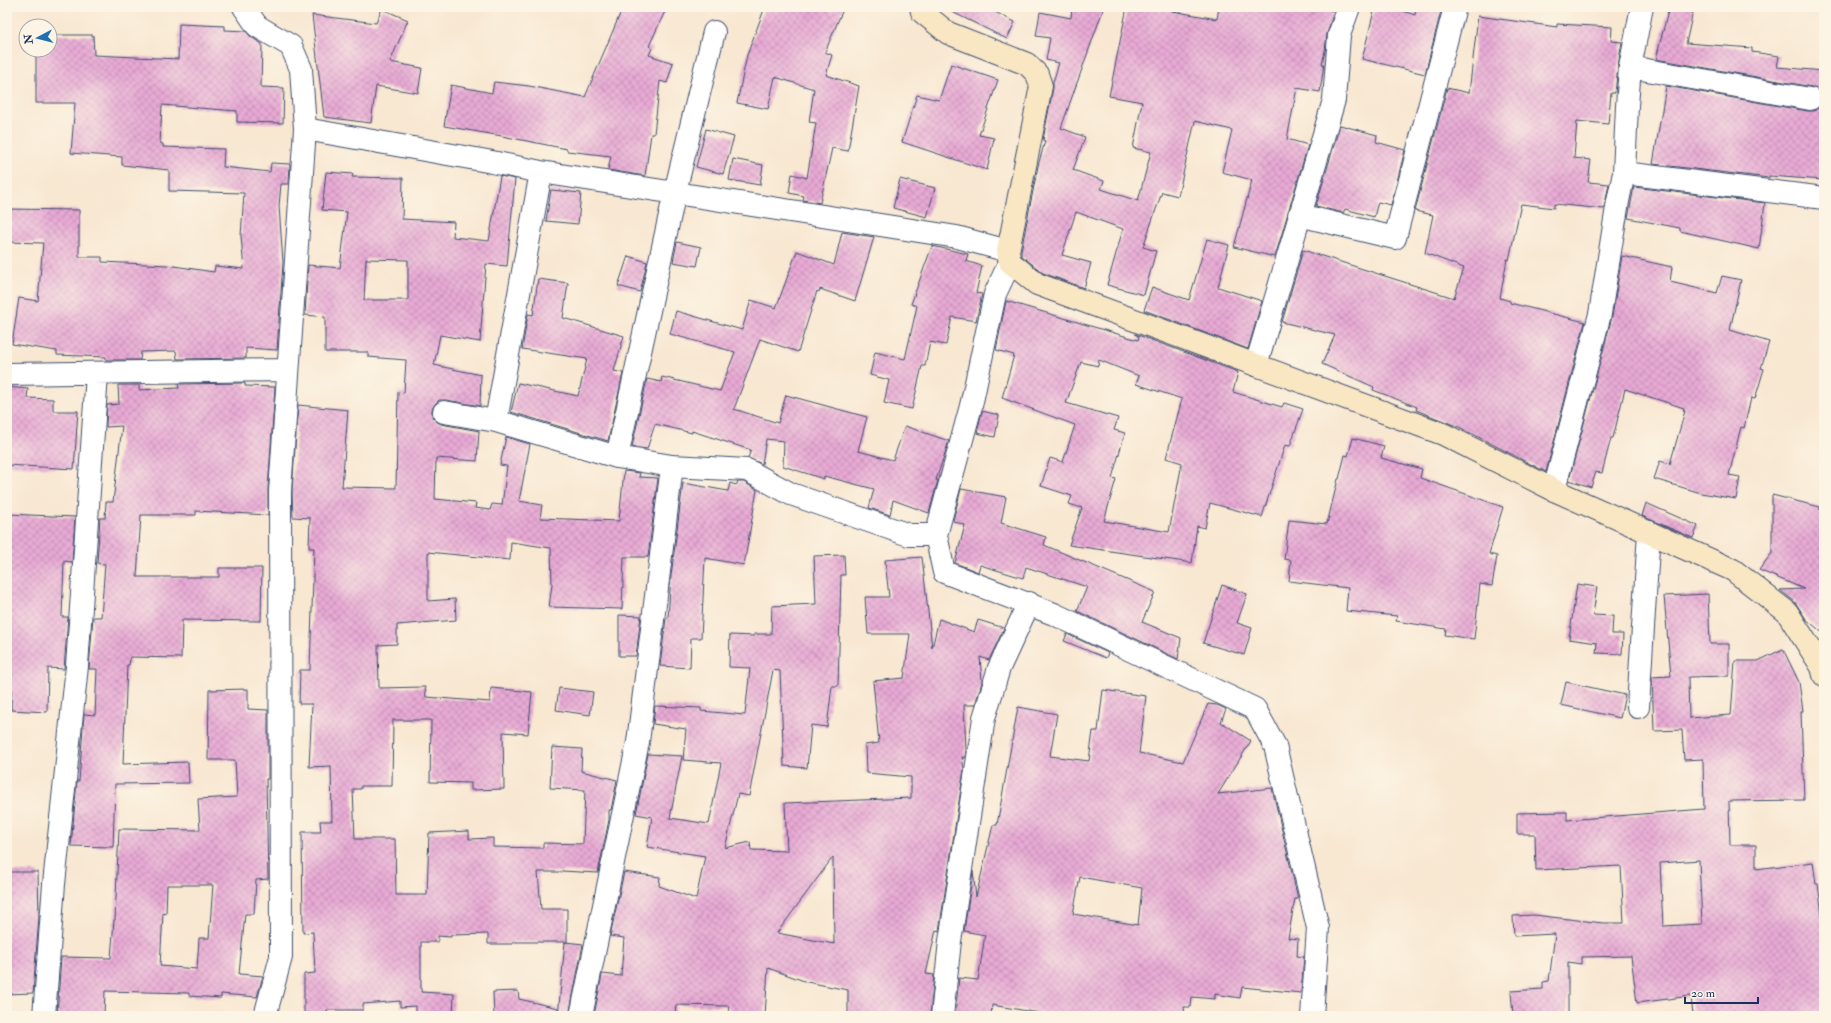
<svg xmlns="http://www.w3.org/2000/svg" width="1831" height="1023" viewBox="0 0 1831 1023" font-family="'IM FELL Double Pica',serif">
  <defs>
    <pattern id="building-cross-hatch" width="8" height="8" patternUnits="userSpaceOnUse"><rect width="8" height="8" fill="#e9aad5"/><path d="M0 0l8 8M0 8l8-8" fill="none" stroke="#bc8bb0"/></pattern>
  </defs>
  <rect width="100%" height="100%" fill="#fcf5e5"/>
  <filter id="ink" filterUnits="userSpaceOnUse"><feTurbulence type="fractalNoise" baseFrequency=".025" numOctaves="2"/><feDisplacementMap in="SourceGraphic" scale="8" xChannelSelector="R" yChannelSelector="G"/><feConvolveMatrix kernelMatrix="1 2 1 2 8 2 1 2 1" color-interpolation-filters="sRGB"/></filter>
  <filter id="wash" filterUnits="userSpaceOnUse"><feTurbulence type="fractalNoise" baseFrequency=".012" numOctaves="4" result="noise"/><feDisplacementMap in="SourceGraphic" scale="16" xChannelSelector="R" yChannelSelector="G"/><feGaussianBlur stdDeviation="0.9" result="paint"/><feColorMatrix in="noise" values="0 0 0 0 0 0 0 0 0 0 0 0 0 0 0 0 0 1.4 0 .05"/><feComposite in="paint" operator="in"/></filter>
  <g filter="url(#wash)">
    <rect width="100%" height="100%" fill="#f8e7d1"/>
    <g id="blocks">
      <path fill="url(#building-cross-hatch)" fill-rule="evenodd" d="M 623,7 L 667,7 L 649,46 L 652,48 L 649,55 L 673,63 L 667,83 L 660,81 L 654,134 L 651,134 L 645,176 L 608,170 L 611,156 L 567,151 L 567,149 L 502,136 L 444,126 L 451,85 L 492,93 L 494,82 L 529,86 L 585,97 Z
        M 765,7 L 844,7 L 825,52 L 832,55 L 826,75 L 859,86 L 848,151 L 832,148 L 820,203 L 803,200 L 804,196 L 789,193 L 792,174 L 807,178 L 816,123 L 809,122 L 814,89 L 775,77 L 768,109 L 737,103 L 747,55 Z
        M 942,7 L 985,7 L 1015,22 L 1007,39 Z
        M 1072,7 L 1104,7 L 1061,128 L 1085,137 L 1073,170 L 1104,181 L 1101,189 L 1138,201 L 1151,152 L 1133,148 L 1142,102 L 1109,96 L 1127,7 L 1172,7 L 1172,11 L 1217,19 L 1219,7 L 1318,7 L 1334,11 L 1327,34 L 1325,51 L 1322,64 L 1324,64 L 1320,92 L 1297,88 L 1287,139 L 1308,145 L 1275,257 L 1234,247 L 1252,180 L 1222,172 L 1232,130 L 1195,121 L 1178,196 L 1162,192 L 1143,247 L 1156,251 L 1144,295 L 1107,285 L 1123,229 L 1076,212 L 1062,255 L 1091,263 L 1084,288 L 1043,273 L 1021,255 L 1021,251 L 1038,166 L 1045,141 L 1043,140 L 1053,88 L 1053,82 L 1059,63 L 1046,60 L 1050,38 L 1036,36 L 1040,12 L 1071,18 Z
        M 1375,7 L 1391,7 L 1415,15 L 1416,7 L 1442,7 L 1425,74 L 1362,59 Z
        M 1669,7 L 1694,7 L 1686,43 L 1752,48 L 1752,52 L 1779,56 L 1777,67 L 1824,71 L 1824,180 L 1769,176 L 1769,178 L 1653,164 L 1666,86 L 1808,111 L 1814,111 L 1819,107 L 1822,101 L 1822,95 L 1818,90 L 1812,87 L 1656,59 Z
        M 382,9 L 408,20 L 390,62 L 422,68 L 418,93 L 376,86 L 371,123 L 324,117 L 312,15 L 376,23 Z
        M 1478,16 L 1557,27 L 1557,24 L 1612,27 L 1611,41 L 1622,42 L 1618,66 L 1615,93 L 1611,93 L 1608,124 L 1577,121 L 1574,158 L 1591,160 L 1588,182 L 1609,184 L 1604,209 L 1554,204 L 1554,208 L 1521,204 L 1509,260 L 1507,259 L 1500,298 L 1510,301 L 1510,303 L 1585,322 L 1546,472 L 1459,427 L 1416,410 L 1417,407 L 1373,390 L 1374,387 L 1322,364 L 1335,335 L 1282,322 L 1303,250 L 1454,298 L 1464,268 L 1425,253 L 1433,215 L 1415,211 L 1447,88 L 1469,93 Z
        M 179,24 L 225,26 L 225,30 L 246,31 L 251,37 L 262,44 L 261,87 L 284,88 L 283,123 L 237,122 L 237,111 L 162,105 L 160,143 L 163,144 L 163,147 L 224,149 L 223,167 L 270,172 L 271,163 L 290,164 L 289,184 L 281,184 L 279,206 L 283,263 L 277,350 L 246,348 L 246,358 L 177,359 L 176,351 L 141,352 L 140,360 L 106,360 L 106,357 L 57,355 L 57,351 L 12,344 L 19,298 L 38,301 L 43,243 L 7,242 L 7,209 L 79,210 L 79,257 L 102,257 L 102,262 L 167,265 L 214,272 L 215,266 L 244,269 L 241,236 L 244,193 L 169,191 L 169,170 L 122,165 L 122,157 L 71,153 L 75,103 L 36,103 L 36,50 L 50,50 L 50,35 L 93,35 L 94,55 L 178,59 Z
        M 951,64 L 998,80 L 979,135 L 994,138 L 987,170 L 902,142 L 917,95 L 939,100 Z
        M 1340,125 L 1377,135 L 1376,142 L 1405,150 L 1391,205 L 1378,202 L 1374,217 L 1345,209 L 1343,213 L 1316,206 Z
        M 706,129 L 734,137 L 723,174 L 696,167 Z
        M 733,159 L 763,165 L 760,185 L 729,180 Z
        M 326,172 L 353,174 L 352,177 L 403,178 L 402,219 L 454,222 L 453,237 L 489,241 L 500,176 L 515,179 L 507,266 L 486,264 L 480,342 L 440,335 L 434,365 L 481,375 L 480,406 L 446,400 L 439,400 L 435,404 L 432,409 L 432,417 L 436,421 L 441,424 L 479,431 L 477,461 L 436,458 L 435,499 L 476,503 L 475,508 L 490,510 L 492,504 L 502,505 L 507,466 L 500,465 L 506,437 L 530,444 L 519,501 L 542,505 L 540,518 L 619,521 L 624,471 L 640,473 L 639,477 L 658,478 L 648,557 L 624,557 L 622,609 L 549,607 L 552,584 L 551,548 L 511,542 L 510,560 L 428,552 L 428,601 L 455,599 L 456,620 L 397,625 L 397,644 L 378,645 L 379,688 L 425,687 L 426,697 L 490,702 L 491,688 L 532,692 L 528,734 L 503,732 L 504,789 L 471,790 L 471,783 L 430,782 L 431,720 L 393,720 L 392,786 L 361,786 L 361,789 L 353,789 L 355,839 L 395,839 L 396,895 L 427,895 L 429,833 L 469,831 L 469,839 L 493,838 L 493,847 L 543,848 L 543,843 L 583,844 L 585,790 L 550,788 L 552,747 L 582,749 L 581,771 L 617,780 L 611,810 L 609,810 L 609,820 L 598,873 L 562,871 L 562,872 L 538,872 L 541,909 L 567,909 L 567,942 L 513,942 L 513,944 L 488,944 L 488,934 L 451,935 L 451,937 L 438,936 L 438,942 L 421,942 L 421,992 L 454,994 L 453,1016 L 416,1016 L 416,1006 L 400,1007 L 400,1001 L 363,1004 L 363,1010 L 327,1010 L 327,1016 L 304,1016 L 304,974 L 315,973 L 313,932 L 303,933 L 302,832 L 321,832 L 320,821 L 332,821 L 331,766 L 309,767 L 312,704 L 299,704 L 300,670 L 310,670 L 314,548 L 309,548 L 310,518 L 293,517 L 292,491 L 298,405 L 348,410 L 342,487 L 396,488 L 398,392 L 404,393 L 406,360 L 368,357 L 368,352 L 325,352 L 325,317 L 305,315 L 308,265 L 340,268 L 347,212 L 322,210 ZM 366,259 L 408,260 L 408,300 L 364,300 Z
        M 900,179 L 935,188 L 927,217 L 893,208 Z
        M 1634,187 L 1765,203 L 1759,249 L 1680,231 L 1680,228 L 1628,218 Z
        M 551,190 L 581,193 L 578,224 L 546,221 Z
        M 842,232 L 874,237 L 855,301 L 820,289 L 819,292 L 817,291 L 798,352 L 760,339 L 734,409 L 778,423 L 786,395 L 867,417 L 858,451 L 893,460 L 905,426 L 949,441 L 936,480 L 938,480 L 929,513 L 893,500 L 890,515 L 869,508 L 874,489 L 824,476 L 824,479 L 783,466 L 784,441 L 766,439 L 762,464 L 748,458 L 751,450 L 692,431 L 692,433 L 655,424 L 647,449 L 632,447 L 647,379 L 661,382 L 662,377 L 720,391 L 735,352 L 670,334 L 676,311 L 742,330 L 751,300 L 776,308 L 797,251 L 834,265 Z
        M 1207,239 L 1229,245 L 1218,287 L 1262,301 L 1248,349 L 1144,310 L 1152,287 L 1189,300 Z
        M 677,242 L 701,247 L 697,266 L 673,262 Z
        M 932,246 L 968,254 L 966,261 L 982,266 L 976,293 L 982,294 L 976,321 L 952,317 L 946,345 L 930,342 L 925,366 L 922,366 L 912,409 L 884,403 L 889,380 L 870,375 L 875,352 L 905,359 L 917,306 L 911,304 Z
        M 628,256 L 647,262 L 640,292 L 618,286 Z
        M 1622,256 L 1672,267 L 1670,282 L 1717,293 L 1722,276 L 1741,280 L 1730,330 L 1769,342 L 1761,368 L 1764,369 L 1755,399 L 1751,398 L 1744,428 L 1741,427 L 1729,475 L 1740,477 L 1736,499 L 1701,493 L 1654,479 L 1660,461 L 1670,464 L 1685,411 L 1683,410 L 1684,408 L 1625,389 L 1613,438 L 1611,438 L 1602,473 L 1596,472 L 1591,487 L 1569,480 L 1612,317 Z
        M 538,279 L 568,283 L 563,318 L 624,336 L 614,371 L 623,373 L 608,441 L 511,412 L 518,383 L 578,396 L 587,359 L 522,349 L 528,314 L 533,315 Z
        M 1006,301 L 1138,340 L 1139,337 L 1135,334 L 1238,372 L 1233,392 L 1282,407 L 1284,403 L 1303,409 L 1290,446 L 1285,445 L 1262,517 L 1210,503 L 1205,528 L 1197,526 L 1192,563 L 1069,545 L 1082,508 L 1069,504 L 1072,496 L 1041,486 L 1050,458 L 1063,462 L 1075,425 L 1002,398 L 1014,355 L 996,350 ZM 1099,360 L 1139,376 L 1136,384 L 1182,399 L 1166,458 L 1182,463 L 1169,532 L 1104,521 L 1116,479 L 1112,478 L 1125,433 L 1114,430 L 1118,418 L 1066,403 L 1081,362 L 1098,366 Z
        M 245,383 L 245,386 L 275,387 L 268,490 L 268,515 L 196,511 L 196,515 L 141,515 L 137,577 L 219,577 L 219,568 L 262,568 L 261,621 L 182,620 L 181,658 L 130,657 L 129,665 L 127,665 L 123,764 L 188,762 L 189,783 L 115,784 L 113,847 L 71,846 L 77,781 L 79,781 L 84,714 L 95,715 L 97,669 L 89,669 L 93,617 L 101,617 L 105,564 L 97,563 L 100,518 L 105,518 L 106,502 L 113,502 L 122,426 L 106,427 L 107,405 L 119,404 L 118,385 L 139,385 L 139,390 L 179,388 L 178,384 Z
        M 7,387 L 28,389 L 27,398 L 53,399 L 53,411 L 78,411 L 74,469 L 7,465 Z
        M 982,411 L 999,415 L 995,437 L 977,433 Z
        M 1353,438 L 1384,446 L 1381,458 L 1422,469 L 1420,478 L 1503,507 L 1489,554 L 1497,556 L 1492,586 L 1480,584 L 1474,639 L 1445,635 L 1446,629 L 1396,621 L 1397,616 L 1346,611 L 1348,588 L 1289,581 L 1291,560 L 1284,559 L 1289,520 L 1327,524 L 1338,479 L 1339,479 L 1345,455 L 1348,456 Z
        M 738,482 L 744,482 L 757,490 L 744,565 L 705,558 L 701,638 L 691,638 L 690,668 L 660,666 L 666,618 L 668,618 L 671,576 L 683,483 L 728,491 L 730,483 L 736,485 Z
        M 961,489 L 1006,497 L 1001,523 L 1046,537 L 1044,545 L 1155,592 L 1142,622 L 1181,638 L 1178,659 L 1077,611 L 1087,587 L 1026,567 L 1023,578 L 980,565 L 978,572 L 955,563 L 965,525 L 953,521 Z
        M 1772,495 L 1820,507 L 1820,510 L 1824,511 L 1824,634 L 1806,619 L 1795,602 L 1780,590 L 1804,589 L 1759,570 L 1772,553 Z
        M 1646,503 L 1698,526 L 1693,538 L 1642,516 Z
        M 7,514 L 75,517 L 72,562 L 64,561 L 62,617 L 68,617 L 64,669 L 48,668 L 47,712 L 11,710 L 12,673 L 7,673 Z
        M 844,555 L 845,575 L 841,575 L 838,686 L 832,686 L 827,727 L 811,725 L 807,768 L 784,766 L 780,671 L 773,670 L 749,796 L 738,794 L 725,848 L 750,842 L 751,850 L 787,851 L 785,803 L 911,798 L 911,777 L 866,773 L 865,745 L 879,743 L 873,681 L 904,678 L 910,634 L 868,634 L 865,597 L 889,597 L 885,560 L 922,557 L 932,648 L 939,619 L 974,632 L 978,620 L 1004,628 L 989,660 L 980,657 L 982,682 L 975,705 L 964,705 L 966,750 L 965,758 L 962,757 L 964,769 L 939,931 L 936,930 L 926,974 L 934,975 L 930,1016 L 848,1016 L 848,990 L 807,982 L 768,968 L 765,1016 L 728,1014 L 729,1006 L 676,1005 L 675,1016 L 594,1016 L 602,974 L 621,976 L 624,938 L 610,936 L 624,872 L 660,877 L 659,886 L 696,899 L 705,856 L 647,847 L 652,817 L 636,814 L 648,754 L 682,756 L 670,818 L 709,824 L 721,763 L 683,760 L 686,729 L 653,724 L 655,706 L 701,708 L 701,711 L 745,715 L 750,668 L 729,667 L 730,635 L 754,636 L 754,634 L 771,634 L 772,606 L 816,604 L 814,556 ZM 833,857 L 834,944 L 777,933 Z
        M 1577,584 L 1597,587 L 1593,615 L 1613,616 L 1612,634 L 1623,634 L 1622,654 L 1596,653 L 1597,643 L 1569,639 Z
        M 1222,585 L 1247,594 L 1237,623 L 1252,628 L 1244,655 L 1203,643 Z
        M 1708,594 L 1710,644 L 1729,644 L 1729,676 L 1688,677 L 1689,718 L 1731,715 L 1735,661 L 1758,661 L 1783,649 L 1799,682 L 1803,711 L 1801,711 L 1804,800 L 1729,801 L 1730,845 L 1756,845 L 1756,869 L 1813,862 L 1816,884 L 1818,884 L 1822,916 L 1824,915 L 1824,1016 L 1693,1016 L 1691,996 L 1637,1003 L 1631,956 L 1581,957 L 1581,964 L 1568,962 L 1568,1016 L 1513,1016 L 1511,991 L 1543,989 L 1543,982 L 1549,981 L 1555,934 L 1514,936 L 1513,916 L 1534,915 L 1603,923 L 1624,923 L 1621,866 L 1536,870 L 1535,834 L 1517,834 L 1517,813 L 1567,812 L 1567,820 L 1704,809 L 1703,759 L 1684,760 L 1682,730 L 1654,731 L 1652,677 L 1671,676 L 1664,596 ZM 1699,860 L 1702,924 L 1663,926 L 1660,863 Z
        M 619,615 L 641,616 L 636,656 L 619,656 Z
        M 1067,634 L 1108,653 L 1106,658 L 1064,641 Z
        M 1566,682 L 1625,695 L 1620,718 L 1561,705 Z
        M 559,688 L 593,692 L 590,715 L 556,710 Z
        M 248,689 L 248,709 L 268,710 L 268,779 L 266,779 L 268,879 L 256,880 L 254,914 L 245,914 L 239,974 L 263,976 L 257,997 L 221,994 L 221,998 L 189,996 L 189,993 L 105,991 L 104,1016 L 57,1016 L 61,957 L 111,958 L 114,920 L 115,920 L 119,829 L 200,830 L 198,799 L 237,797 L 235,760 L 208,760 L 209,690 ZM 167,885 L 213,885 L 209,938 L 199,938 L 197,969 L 160,966 L 163,913 L 166,914 Z
        M 1103,690 L 1146,696 L 1139,753 L 1183,762 L 1208,704 L 1217,705 L 1226,709 L 1221,722 L 1251,741 L 1218,794 L 1272,788 L 1298,899 L 1295,899 L 1288,938 L 1298,939 L 1297,956 L 1304,957 L 1301,993 L 1242,987 L 1240,998 L 1215,994 L 1215,999 L 1192,997 L 1191,1007 L 1184,1007 L 1185,1016 L 1057,1016 L 992,1005 L 991,1016 L 955,1016 L 959,978 L 978,980 L 985,935 L 964,931 L 973,871 L 976,897 L 993,825 L 997,825 L 1018,707 L 1057,714 L 1050,756 L 1089,761 L 1093,731 L 1098,731 ZM 1080,877 L 1142,888 L 1138,925 L 1073,914 Z
        M 7,872 L 38,872 L 39,917 L 33,993 L 7,994 Z
        M 565,942 L 583,944 L 569,1016 L 558,1016 Z
        M 518,991 L 519,999 L 558,1008 L 557,1016 L 494,1016 L 493,992 Z"/>
    </g>
  </g>
  <g filter="url(#ink)">
    <use href="#blocks" fill-opacity="0" stroke="#3c4b6f" stroke-width="1"/>
    <g fill="none" stroke-linecap="round" stroke-linejoin="round">
      <g stroke="#3c4b6f" stroke-width="24">
        <path id="minor" d="M 244,7 L 257,26 L 291,46 L 301,69 L 305,129 L 487,161 L 541,172 L 957,237 L 1008,251
          M 1630,67 L 1810,99
          M 1624,173 L 1824,198
          M 1299,215 L 1395,238 L 1455,7
          M 1010,262 L 995,294 L 971,406 L 936,535 L 944,572 L 1054,614 L 1255,709 L 1275,746 L 1318,928 L 1312,1016
          M 1256,365 L 1334,100 L 1339,35 L 1349,7
          M 7,374 L 287,370
          M 444,412 L 496,421 L 617,457 L 672,466 L 747,470 L 791,494 L 909,535 L 936,535
          M 496,421 L 541,172
          M 617,457 L 675,192 L 714,32
          M 1554,490 L 1600,314 L 1618,201 L 1624,173 L 1627,106 L 1630,67 L 1642,7
          M 1638,707 L 1649,532
          M 44,1016 L 54,884 L 77,666 L 97,374
          M 265,1016 L 281,957 L 280,491 L 305,129
          M 581,1016 L 638,742 L 672,466
          M 942,1016 L 950,941 L 984,718 L 999,668 L 1029,603"/>
      </g>
      <g stroke="#3c4b6f" stroke-width="24">
        <path id="secondary" d="M 921,7 L 922,12 L 948,33 L 1027,64 L 1037,74 L 1041,86 L 1008,251 L 1010,262 L 1037,284 L 1443,434 L 1554,490 L 1733,570 L 1787,612 L 1822,667 L 1824,675"/>
      </g>
      <use href="#minor" stroke="#fff" stroke-width="22"/>
      <use href="#secondary" stroke="#f9e7c3" stroke-width="22"/>
    </g>
  </g>
  <rect width="1831" height="1023" fill="none" stroke="#fcf5e5" stroke-width="24"/>
  <g transform="translate(38 38) rotate(263)"><circle r="19" fill="#fcf5e5" stroke="#a2a6af"/>
  <path d="M0-3L7 15L0 10L-7 15Z" fill="#1f6fb2"/>
  <text y="-6" font-size="11" font-weight="bold" text-anchor="middle" fill="#1b2f5e">N</text>
  </g>
  <path d="M1685 997v6h73v-6" fill="none" stroke="#1b2f5e" stroke-width="2"/>
  <text x="1691" y="997" font-size="12" fill="#1b2f5e" stroke="#fcf5e5" stroke-width="3" paint-order="stroke">20 m</text>
</svg>
